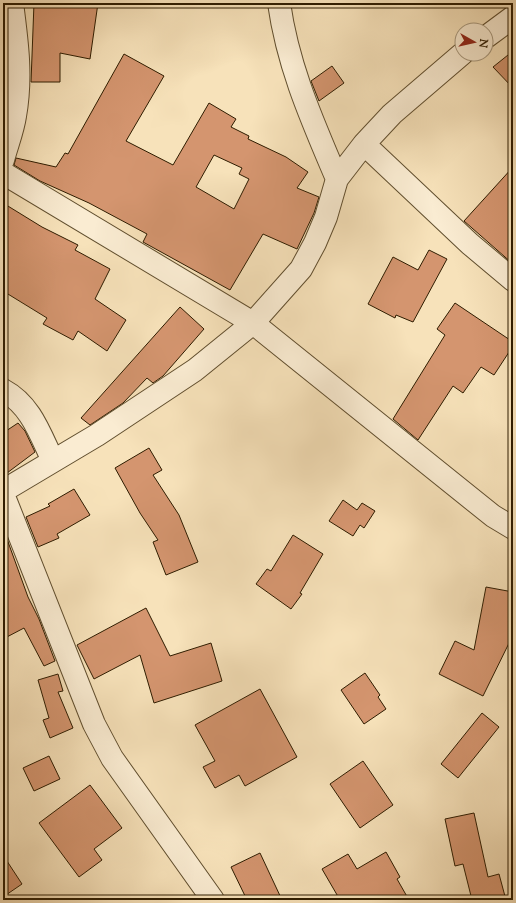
<svg xmlns="http://www.w3.org/2000/svg" width="516" height="903" viewBox="0 0 516 903" font-family="'Sorts Mill Goudy',serif">
  <rect width="100%" height="100%" fill="#f7e2ba"/>
  <filter id="stains"><feTurbulence type="fractalNoise" baseFrequency=".005" numOctaves="4"/><feColorMatrix values="0 0 0 0 .2 0 0 0 0 .09 0 0 0 0 .02 0 0 0 .5 -.17"/></filter>
  <radialGradient id="worn" r=".72"><stop offset=".6" stop-color="#630" stop-opacity="0"/><stop offset="1" stop-color="#630" stop-opacity=".3"/></radialGradient>
  <path fill="#d4956f" stroke="#2e1c00" fill-rule="evenodd" d="M 34,3 L 98,3 L 90,59 L 60,53 L 60,82 L 31,82 Z
    M 513,51 L 513,88 L 493,67 Z
    M 124,54 L 164,76 L 126,141 L 173,165 L 209,103 L 236,119 L 231,127 L 249,136 L 248,139 L 286,157 L 308,172 L 297,188 L 319,197 L 314,213 L 297,249 L 263,234 L 230,290 L 143,242 L 147,234 L 89,203 L 40,181 L 14,165 L 16,158 L 56,167 L 65,153 L 68,154 ZM 214,155 L 242,168 L 239,174 L 249,179 L 234,209 L 196,187 Z
    M 332,66 L 344,83 L 319,101 L 311,81 Z
    M 3,80 L 6,81 L 3,112 Z
    M 513,167 L 513,264 L 464,221 Z
    M 3,203 L 42,227 L 78,245 L 75,250 L 110,269 L 95,299 L 126,320 L 107,351 L 78,331 L 73,340 L 43,324 L 47,318 L 3,291 Z
    M 429,250 L 447,259 L 413,322 L 396,315 L 395,318 L 368,304 L 393,257 L 418,270 Z
    M 455,303 L 513,342 L 513,346 L 494,375 L 481,367 L 463,393 L 453,386 L 418,440 L 393,419 L 445,335 L 437,329 Z
    M 180,307 L 204,329 L 163,376 L 153,383 L 147,378 L 123,403 L 90,425 L 81,418 Z
    M 18,423 L 25,431 L 35,452 L 3,476 L 3,433 Z
    M 149,448 L 162,470 L 153,475 L 179,515 L 198,562 L 166,575 L 153,542 L 158,540 L 140,513 L 115,468 Z
    M 74,489 L 90,515 L 57,534 L 59,538 L 38,547 L 26,517 L 50,506 L 48,504 Z
    M 343,500 L 357,510 L 362,503 L 375,511 L 364,528 L 360,525 L 353,536 L 329,521 Z
    M 3,528 L 28,597 L 39,619 L 55,661 L 44,666 L 24,628 L 3,639 Z
    M 293,535 L 323,554 L 300,593 L 302,594 L 291,609 L 256,584 L 267,569 L 271,571 Z
    M 486,587 L 513,592 L 513,635 L 483,696 L 439,674 L 455,641 L 474,650 Z
    M 146,608 L 170,656 L 211,643 L 222,681 L 154,703 L 140,655 L 94,679 L 77,645 Z
    M 365,673 L 380,695 L 378,697 L 386,709 L 364,724 L 341,690 Z
    M 58,674 L 63,691 L 58,692 L 73,728 L 50,738 L 43,720 L 49,718 L 38,680 Z
    M 260,689 L 297,757 L 245,786 L 239,775 L 215,788 L 203,767 L 215,761 L 195,725 Z
    M 482,713 L 499,727 L 458,778 L 441,764 Z
    M 49,756 L 60,779 L 34,791 L 23,768 Z
    M 363,761 L 393,805 L 360,828 L 330,784 Z
    M 90,785 L 122,828 L 94,849 L 102,860 L 79,877 L 39,823 Z
    M 474,813 L 488,877 L 499,874 L 506,900 L 472,900 L 463,864 L 455,866 L 445,819 Z
    M 386,852 L 400,877 L 397,879 L 409,900 L 340,900 L 322,869 L 348,854 L 357,869 Z
    M 260,853 L 282,900 L 247,900 L 231,867 Z
    M 3,855 L 22,884 L 3,897 Z"/>
  <g fill="none" stroke-linecap="round" stroke-linejoin="round">
    <g stroke="#604e2e" stroke-width="24">
      <path id="minor" d="M 279,3 C 288,67 312,120 337,179
        M 486,37 L 513,17
        M 364,144 L 470,244 L 513,280
        M 3,160 C 7,145 13,130 15,116 C 22,77 17,41 12,3
        M 3,173 L 253,323 L 493,516 L 513,528
        M 3,390 C 31,405 40,434 53,461
        M 3,491 L 97,435 L 195,370 L 253,323 L 301,269 L 315,243 L 326,217 L 337,179 L 364,144 L 392,114 L 462,54
        M 3,494 L 94,724 L 112,758 L 213,900"/>
    </g>
    <use href="#minor" stroke="#faecd2" stroke-width="22"/>
  </g>
  <rect width="516" height="903" fill="none" stroke="#f7e2ba" stroke-width="16"/>
  <rect x="4" y="4" width="508" height="895" fill="none" stroke="#2e1c00" stroke-width="2"/>
  <rect x="8" y="8" width="500" height="887" fill="none" stroke="#2e1c00"/>
  <g transform="translate(474 42) rotate(98)"><circle r="19" fill="#faecd2" stroke="#a8997e"/>
  <path d="M0-3L7 15L0 10L-7 15Z" fill="#8f2418"/>
  <text y="-6" font-size="11" font-weight="bold" text-anchor="middle" fill="#2e1c00">N</text>
  </g>
  <rect width="100%" height="100%" filter="url(#stains)"/>
  <rect width="100%" height="100%" fill="url(#worn)"/>
</svg>
